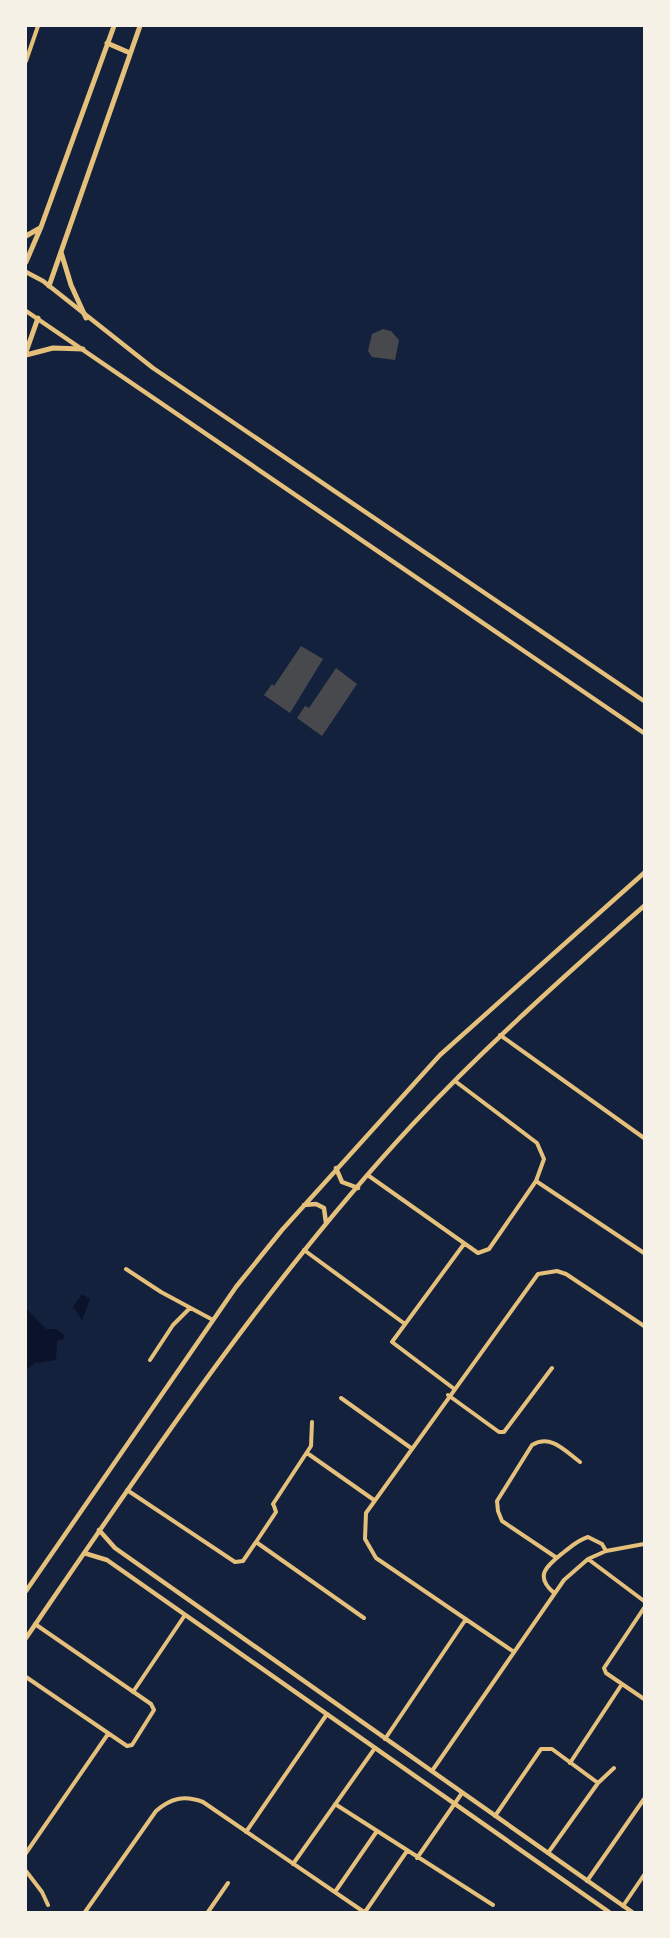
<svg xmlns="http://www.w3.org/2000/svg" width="670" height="1938" viewBox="0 0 670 1938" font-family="'DejaVu Sans',sans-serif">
  <rect width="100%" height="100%" fill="#14213d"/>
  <path fill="#0b132b" d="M 82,1294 L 90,1299 L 82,1320 L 73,1307 Z
    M 26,1308 L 46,1329 L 56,1329 L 64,1335 L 64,1339 L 57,1341 L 56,1360 L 35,1363 L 26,1370 Z"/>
  <path fill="#48494c" d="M 383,329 L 391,331 L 399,340 L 395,360 L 372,357 L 368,351 L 372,334 Z
    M 301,646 L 323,659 L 290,713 L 264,695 L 272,684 L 274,686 Z
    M 336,668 L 357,684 L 322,736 L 297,718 L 305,706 L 309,708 Z"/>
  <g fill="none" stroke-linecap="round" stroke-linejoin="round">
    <path stroke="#e5c07b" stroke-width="4" d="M 26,61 L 38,26
      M 500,1035 L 644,1138
      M 455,1081 L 537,1143 L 544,1159 L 536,1181
      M 369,1176 L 478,1253 L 489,1249 L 536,1181 L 644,1253
      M 304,1250 L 405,1324
      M 126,1269 L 161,1292 L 213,1320
      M 150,1360 L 173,1325 L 190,1308
      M 453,1388 L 392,1342 L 464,1244
      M 448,1395 L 499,1432 L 504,1432 L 552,1368
      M 341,1398 L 411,1448
      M 307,1453 L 374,1500
      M 127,1490 L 235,1562 L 243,1561 L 256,1542
      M 273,1504 L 311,1446 L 312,1422
      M 274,1506 L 276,1512 L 256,1542 L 364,1618
      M 557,1558 L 502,1521 L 498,1511 L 497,1501 L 532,1445 C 551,1434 564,1450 580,1462
      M 588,1559 L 644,1601
      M 554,1593 C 533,1575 548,1565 564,1552 C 572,1546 578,1540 588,1537 L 602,1544 L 606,1551
      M 644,1608 L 604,1668 L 606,1673 L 644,1699
      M 514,1652 L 376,1558 L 365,1539 L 366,1513 L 538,1274 L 557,1271 L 566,1274 L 644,1326
      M 26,1677 L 127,1746 L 132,1745 L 154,1710 L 151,1704 L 35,1624
      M 133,1692 L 185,1615
      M 385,1739 L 466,1619
      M 570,1763 L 622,1684
      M 432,1771 L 564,1580 L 588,1559 L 606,1551 L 644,1544
      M 335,1804 L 493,1905
      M 495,1816 L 541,1749 L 552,1749 L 598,1783
      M 246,1832 L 327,1714
      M 26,1853 L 108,1734
      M 548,1853 L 598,1783 L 614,1768
      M 417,1858 L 462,1793
      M 293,1864 L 375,1748
      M 26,1871 L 42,1892 L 48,1905
      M 587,1881 L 644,1799
      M 335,1892 L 377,1831
      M 623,1906 L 644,1875
      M 85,1912 L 156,1811 C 171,1798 184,1795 203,1802 L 364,1912
      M 208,1912 L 228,1883
      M 365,1912 L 407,1851"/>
    <path stroke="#e5c07b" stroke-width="4.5" d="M 26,272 L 43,281 L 153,368 L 644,701
      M 26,311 L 644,733
      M 336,1168 L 342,1182 L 358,1188
      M 304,1205 L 316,1204 L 324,1208 L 326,1223
      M 99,1530 L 115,1548 L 632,1912
      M 84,1553 L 107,1560 L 609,1912
      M 26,1591 L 236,1287 L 282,1230 L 440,1055 L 644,873
      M 26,1638 C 147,1461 266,1283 412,1125 C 485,1047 564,976 644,906"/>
    <path stroke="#e5c07b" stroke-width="5" d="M 107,43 L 130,53
      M 26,236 L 40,228
      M 61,252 L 71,285 L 86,318
      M 26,262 L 41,227 L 114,26
      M 49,286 L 140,26
      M 26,352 L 38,318
      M 26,355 L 53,348 L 83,349"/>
  </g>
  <rect width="670" height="1938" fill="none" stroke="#f6f1e7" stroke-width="54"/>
</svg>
